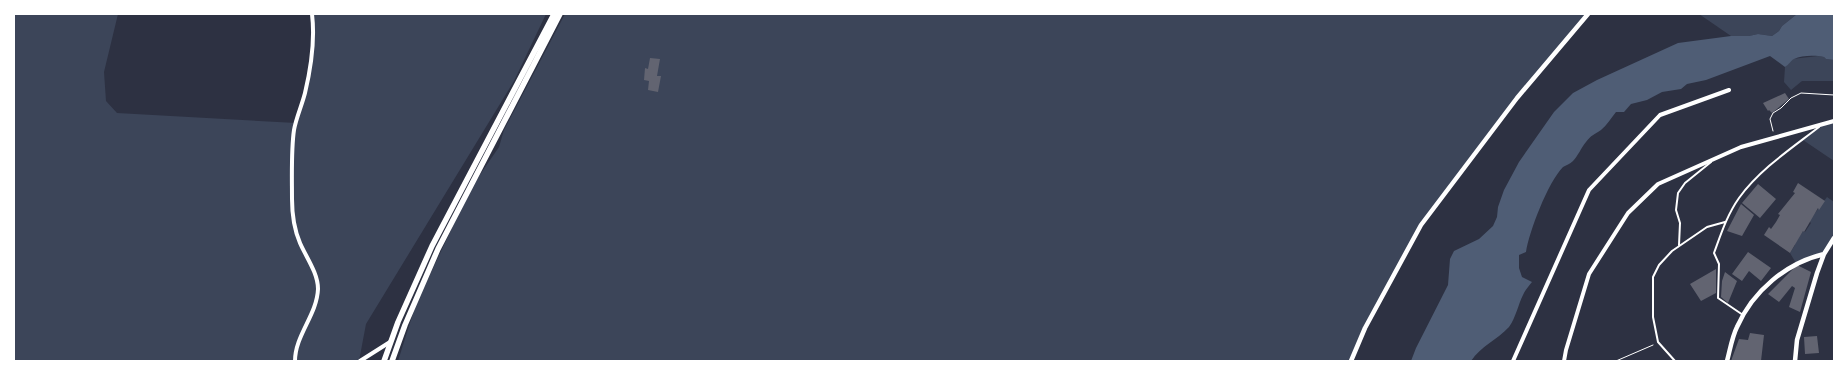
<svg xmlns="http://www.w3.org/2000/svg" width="1848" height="375" viewBox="0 0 1848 375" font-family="Literata,serif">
  <rect width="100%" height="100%" fill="#2d3142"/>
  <path fill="#3c4559" d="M 14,14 L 118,14 L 104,72 L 106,101 L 117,113 L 296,123 L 312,56 L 312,14 L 546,14 L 514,81 L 366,324 L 359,361 L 14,361 Z
    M 565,14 L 1588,14 L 1517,98 L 1421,225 L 1365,328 L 1351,361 L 398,361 L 416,304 L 463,205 L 475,182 L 499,147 L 504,130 Z
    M 1699,14 L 1797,14 L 1782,26 L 1779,31 L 1772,36 L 1758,34 L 1749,36 L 1731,36 Z
    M 1818,56 L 1824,57 L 1826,59 L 1834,60 L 1834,81 L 1802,81 L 1791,90 L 1784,82 L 1785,67 L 1792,59 Z
    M 1834,121 L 1834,161 L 1803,140 L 1825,122 Z
    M 1827,197 L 1834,202 L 1834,238 L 1824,254 L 1796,263 L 1790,253 L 1795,245 L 1794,244 L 1803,231 L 1805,232 L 1811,223 L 1809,221 Z"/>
  <path fill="#4f5d75" d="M 1797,14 L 1834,14 L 1834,60 L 1826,59 L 1824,57 C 1816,55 1802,55 1794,59 C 1791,60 1789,65 1785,67 L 1770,56 L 1706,80 L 1687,84 L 1681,89 L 1662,92 L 1647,100 L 1631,104 L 1624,112 L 1616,112 C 1611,118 1607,125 1601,130 C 1595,134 1590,136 1586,142 C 1581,148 1578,156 1573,161 C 1570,164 1566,165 1563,167 C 1548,182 1529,232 1526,252 L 1519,255 L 1519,268 L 1522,277 L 1532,282 C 1529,286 1525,290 1523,295 C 1518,305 1516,317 1509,327 C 1497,340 1481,346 1471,361 L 1411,361 L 1416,348 L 1448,285 L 1450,259 L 1454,251 L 1479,239 L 1493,226 L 1497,217 L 1498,207 L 1504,190 L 1519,162 L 1554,112 L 1573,93 L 1597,80 L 1678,43 L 1731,36 L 1749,36 L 1758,34 L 1772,36 L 1779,31 L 1782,26 Z"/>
  <path fill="#626471" d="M 650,58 L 660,59 L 657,76 L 661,76 L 658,92 L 648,90 L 649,81 L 644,80 L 645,68 L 648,69 Z
    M 1785,93 L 1789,99 L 1772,113 L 1769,110 L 1768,111 L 1763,103 Z
    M 1798,183 L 1825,201 L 1819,210 L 1818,208 L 1804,232 L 1803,231 L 1790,253 L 1764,235 L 1769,227 L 1771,229 L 1776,222 L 1780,215 L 1778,214 L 1795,193 L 1793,192 Z
    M 1758,184 L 1776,199 L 1760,218 L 1742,203 Z
    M 1741,204 L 1754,215 L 1742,236 L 1727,231 Z
    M 1748,252 L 1771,268 L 1761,281 L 1749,271 L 1742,281 L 1732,274 Z
    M 1797,265 L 1811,272 L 1800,312 L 1789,307 L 1795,288 L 1792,286 L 1779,302 L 1768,294 Z
    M 1716,269 L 1716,293 L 1701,301 L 1690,284 Z
    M 1725,272 L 1737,281 L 1728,303 L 1721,297 L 1722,281 Z
    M 1750,333 L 1764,335 L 1761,361 L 1731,361 L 1739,339 L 1748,340 Z
    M 1817,336 L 1819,353 L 1805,354 L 1804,337 Z"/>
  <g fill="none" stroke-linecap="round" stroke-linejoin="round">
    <path stroke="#fff" stroke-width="1" d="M 1773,131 L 1770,119 L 1773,113 L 1781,108 L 1791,98 L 1801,93 L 1834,95
      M 1616,361 L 1653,345"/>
    <path stroke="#fff" stroke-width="2" d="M 1679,245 L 1680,223 L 1676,210 L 1678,193 L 1685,183 L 1711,162
      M 1743,315 L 1718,298 L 1719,264 L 1714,253 C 1721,234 1727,215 1739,198 C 1760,169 1792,148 1819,127
      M 1675,361 L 1658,342 L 1653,317 L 1653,277 L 1659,265 L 1672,251 L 1707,227 L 1725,222"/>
    <path stroke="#fff" stroke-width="4" d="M 295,361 C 295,335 317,315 318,289 C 318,273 306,257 300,243 C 294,229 292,214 292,199 C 292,178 291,150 294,130 C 296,118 302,105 305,93 C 311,68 315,39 312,14
      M 360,361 L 390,342
      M 1513,361 L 1589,190 L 1660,115 L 1729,90
      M 1564,361 L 1566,350 L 1589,274 L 1628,213 L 1658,184 L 1741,147 L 1834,121"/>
    <path stroke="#fff" stroke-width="4.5" d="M 1351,361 L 1365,328 L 1421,225 L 1517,98 L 1588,14
      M 1727,361 C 1730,350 1732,337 1737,327 C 1753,291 1786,263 1824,254
      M 1795,361 L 1797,340 L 1817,273 L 1824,254 L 1834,238"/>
    <path stroke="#fff" stroke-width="5.5" d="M 384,361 L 398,322 L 432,246 L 554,14
      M 392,361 L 405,325 L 438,249 L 560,14"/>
  </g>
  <rect width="1848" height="375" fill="none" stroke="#ffffff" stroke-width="30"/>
</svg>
